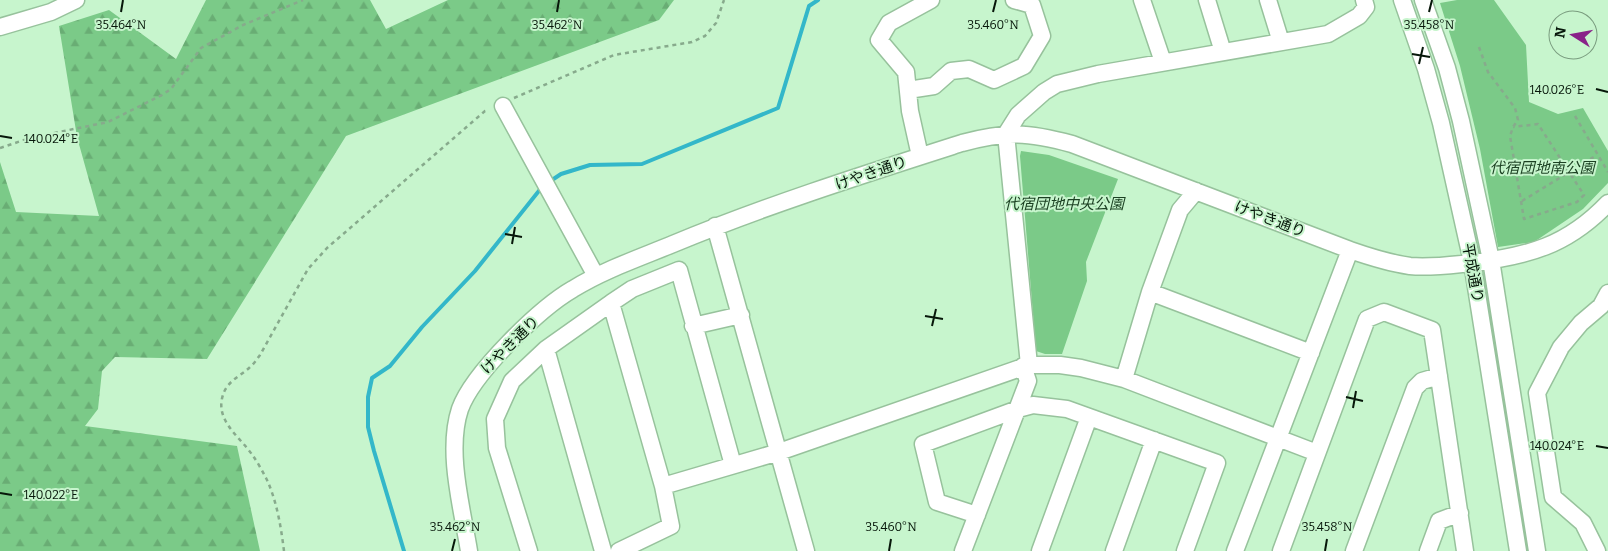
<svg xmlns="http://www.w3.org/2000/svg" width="1608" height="551" viewBox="0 0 1608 551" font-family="Bitter,'Noto Sans JP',serif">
  <defs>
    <pattern id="forest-firs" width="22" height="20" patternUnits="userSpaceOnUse" patternTransform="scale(1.25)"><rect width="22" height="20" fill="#7bca88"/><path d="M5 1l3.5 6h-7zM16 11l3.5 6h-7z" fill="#69ad74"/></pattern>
  </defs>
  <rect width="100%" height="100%" fill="#c7f5cd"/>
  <path fill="url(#forest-firs)" d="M 206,0 L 370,0 L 386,29 L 448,0 L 674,0 L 659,20 L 346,136 L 207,359 L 115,357 L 102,371 L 98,409 L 85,426 L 237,446 L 260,551 L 0,551 L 0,162 L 16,212 L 99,216 L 77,137 L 59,26 L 109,10 L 176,59 Z"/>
  <path fill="#7bca88" d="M 1457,0 L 1494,0 L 1526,45 L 1529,102 L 1558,114 L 1583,108 L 1608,151 L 1608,183 L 1583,209 L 1534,242 L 1498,247 L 1480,149 L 1460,66 L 1440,3 Z
    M 1021,151 L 1049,155 L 1118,179 L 1086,262 L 1087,281 L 1062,354 L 1045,354 L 1036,351 L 1020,156 Z"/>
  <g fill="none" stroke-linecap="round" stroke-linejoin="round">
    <path stroke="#33b7c9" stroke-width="4" d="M 549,182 L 561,174 L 590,165 L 642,164 L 778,108 L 809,6 L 818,0
      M 404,551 L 374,451 L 368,427 L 368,397 L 372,378 L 390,366 L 422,327 L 475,271 L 542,187"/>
    <g stroke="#97c29c" stroke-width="19">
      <path id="minor" d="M 1142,0 L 1163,62
        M 1207,0 L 1223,52
        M 1268,0 L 1281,42
        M 1402,0 L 1426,69 L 1441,123 L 1472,262 L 1518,551
        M 1423,0 L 1447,68 L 1461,121 L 1491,260 L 1537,551
        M 0,27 L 51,12 L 76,0
        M 908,90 L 934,86 L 951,71 L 969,69 L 994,80 L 1024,66 L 1042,36 L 1032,5 L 1014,0
        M 503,106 L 596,276
        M 920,156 L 910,111 L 906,72 L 879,40 L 889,23 L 931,0
        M 715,226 L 806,551
        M 1150,292 L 1311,353
        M 611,303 L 663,486 L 671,526 L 619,551
        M 693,326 L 741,315
        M 546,349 L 603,551
        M 1029,365 L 1006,134 L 1018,115 L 1044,92 L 1057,84 L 1098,74 L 1328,34 L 1359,16 L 1366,7 L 1364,0
        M 1124,379 L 1150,292 L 1180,210 L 1196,191
        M 663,486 L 779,452 L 1029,365 L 1060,365 L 1081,368 L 1124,379 L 1317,453
        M 977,515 L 937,502 L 923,444 L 1018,409 L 1033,405 L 1067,409 L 1217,463 L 1185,551
        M 469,551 C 462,508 446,451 460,409 C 473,373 540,308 573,289 C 604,270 639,258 673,244 C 767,205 865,174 962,143 C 1006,131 1028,132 1072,144 L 1350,250 C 1370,257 1389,263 1410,266 C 1430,268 1451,265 1471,263 C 1528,256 1567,246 1608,203
        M 529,551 L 497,448 L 495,419 L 512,381 L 546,349 L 611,303 L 632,289 L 679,270 L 733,465
        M 963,551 L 1028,381 L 1023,366
        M 1040,551 L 1089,417
        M 1114,551 L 1154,440
        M 1235,551 L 1350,250
        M 1281,551 L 1367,319 L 1384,312 L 1432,330 L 1465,551
        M 1354,551 L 1415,388 L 1422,381 L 1439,376
        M 1428,551 L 1439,521 L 1460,513
        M 1597,551 L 1583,523 L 1553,497 L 1537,393 L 1561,347 L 1581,323 L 1601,306 L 1608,293"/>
    </g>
    <path stroke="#87aa8c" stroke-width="2.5" stroke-dasharray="4 4" stroke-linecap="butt" d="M 1479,47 L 1488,72 L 1515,108 L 1518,120 L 1513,127 L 1510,136 L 1524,219 L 1577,202 L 1584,195 L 1538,124 L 1513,127
      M 514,98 L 614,55 L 692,42 L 705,36 L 716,23 L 724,0
      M 1575,116 L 1608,172
      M 0,148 L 30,138 L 108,122 L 162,95 L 171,89 L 201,48 L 243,25 L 303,0
      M 1522,201 L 1597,155
      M 284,551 C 281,527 277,502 267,480 C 263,472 258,463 253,456 C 240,436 211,419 225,390 C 231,379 242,375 250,367 C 254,364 257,359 260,355 L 308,269 L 327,248 L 485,111 L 489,110"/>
    <use href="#minor" stroke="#fff" stroke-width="16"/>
  </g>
  <path fill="none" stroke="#07170a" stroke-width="2" d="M 121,12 L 123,0M 557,12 L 559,0M 993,12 L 996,0M 1429,12 L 1432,0M 1412,54 L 1430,57M 1419,64 L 1423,47M 1596,89 L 1608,92M 0,136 L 12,138M 505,234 L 522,237M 512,244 L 515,227M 925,316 L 943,319M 932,326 L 936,309M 1346,397 L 1363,401M 1353,408 L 1356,391M 1596,446 L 1608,448M 0,493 L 12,495M 452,551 L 455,539M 889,551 L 891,539M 1325,551 L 1327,539"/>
  <g text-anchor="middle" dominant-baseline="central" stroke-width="4" stroke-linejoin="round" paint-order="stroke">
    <g font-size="15" font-style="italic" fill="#1c4123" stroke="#c7f5cd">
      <text x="1542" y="168">代宿団地南公園</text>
      <text x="1064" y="204">代宿団地中央公園</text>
    </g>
    <g font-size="15" fill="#07170a" stroke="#c7f5cd">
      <text transform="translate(871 173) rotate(-19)">けやき通り</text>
      <text transform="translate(1270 219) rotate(21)">けやき通り</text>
      <text transform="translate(1473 273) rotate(80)">平成通り</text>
      <text transform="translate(510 345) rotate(-45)">けやき通り</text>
    </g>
  </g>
  <g font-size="12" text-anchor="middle" fill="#07170a" stroke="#c7f5cd" stroke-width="4" stroke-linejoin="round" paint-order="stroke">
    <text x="121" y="29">35.464°N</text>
    <text x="557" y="29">35.462°N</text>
    <text x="993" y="29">35.460°N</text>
    <text x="1429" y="29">35.458°N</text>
    <text x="1557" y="94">140.026°E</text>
    <text x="51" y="143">140.024°E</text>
    <text x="1557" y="450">140.024°E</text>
    <text x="51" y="499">140.022°E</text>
    <text x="455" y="531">35.462°N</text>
    <text x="891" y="531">35.460°N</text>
    <text x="1327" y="531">35.458°N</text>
  </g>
  <g transform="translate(1573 35) rotate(281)"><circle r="24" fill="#c7f5cd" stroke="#7a9c7f"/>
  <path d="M0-4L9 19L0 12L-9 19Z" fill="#892289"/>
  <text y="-8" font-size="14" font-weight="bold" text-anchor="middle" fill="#07170a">N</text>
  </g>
</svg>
